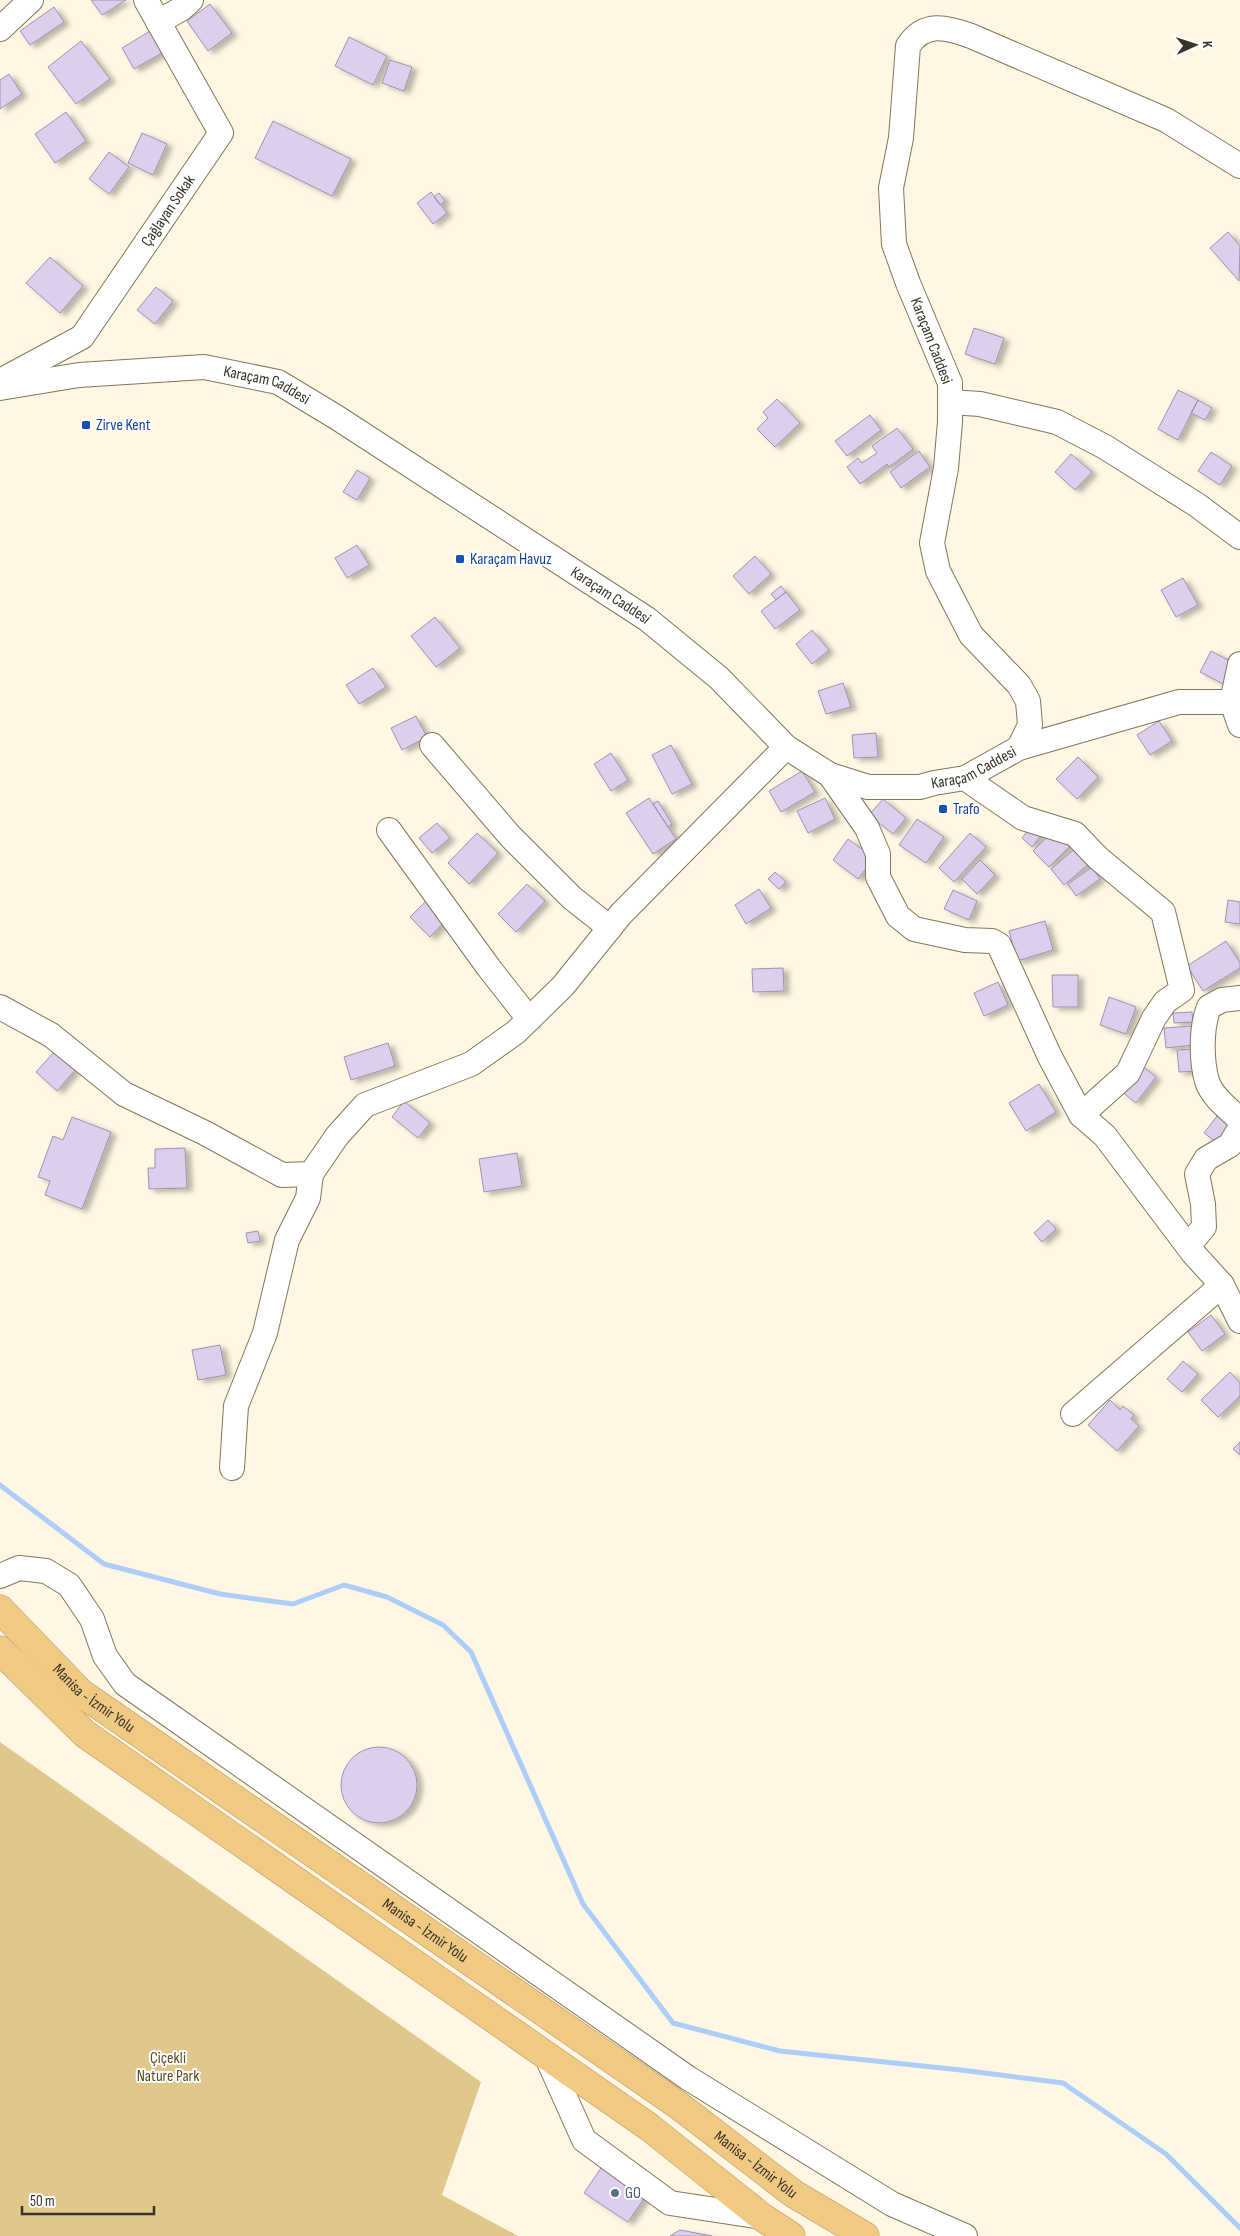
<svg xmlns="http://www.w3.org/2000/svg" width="1240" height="2236" viewBox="0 0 1240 2236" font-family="'Sofia Sans Condensed',sans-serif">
  <defs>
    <filter id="shadow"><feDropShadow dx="5.5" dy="3" stdDeviation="2.5" flood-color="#0004"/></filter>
  </defs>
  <rect width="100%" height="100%" fill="#fff7e4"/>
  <path fill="#e0c78b" d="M 0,1742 L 481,2082 L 442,2195 L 518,2236 L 0,2236 Z"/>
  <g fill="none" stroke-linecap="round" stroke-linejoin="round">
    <path stroke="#adcef8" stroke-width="5" d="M 0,1485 L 104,1564 L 220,1594 L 293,1604 L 344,1585 L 387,1597 L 443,1625 L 471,1652 L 583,1904 L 673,2023 L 780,2051 L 961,2070 L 1063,2083 L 1166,2154 L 1240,2228"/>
  </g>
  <path fill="#ddceed" stroke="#9f91ae" filter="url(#shadow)" d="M 91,0 L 126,0 L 102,15 Z
    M 210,4 L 232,33 L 208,51 L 187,21 Z
    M 54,7 L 64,22 L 30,45 L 20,31 Z
    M 150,31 L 162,53 L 134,69 L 122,48 Z
    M 349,37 L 387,56 L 373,85 L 335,66 Z
    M 81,41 L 110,79 L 76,104 L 48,67 Z
    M 390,60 L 412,67 L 404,91 L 382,83 Z
    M 9,74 L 22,94 L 0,109 L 0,80 Z
    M 66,112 L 86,141 L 55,163 L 35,134 Z
    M 273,121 L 351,159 L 332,196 L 255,158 Z
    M 142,133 L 167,144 L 153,175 L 128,163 Z
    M 109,152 L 129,167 L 109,194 L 89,179 Z
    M 431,192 L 447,213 L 433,224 L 417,203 Z
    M 439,193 L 445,201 L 440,205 L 434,197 Z
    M 1228,232 L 1240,246 L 1239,281 L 1210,248 Z
    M 50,257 L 83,286 L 60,313 L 26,283 Z
    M 156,287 L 173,301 L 155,324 L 137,310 Z
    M 974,328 L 1004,338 L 995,364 L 965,354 Z
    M 1178,390 L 1198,400 L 1178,440 L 1158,429 Z
    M 777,399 L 800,423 L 775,447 L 757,429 L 768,418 L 763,412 Z
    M 1198,400 L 1212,408 L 1205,420 L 1191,413 Z
    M 870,415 L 881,430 L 847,456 L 835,441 Z
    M 897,428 L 913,449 L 889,467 L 887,464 L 860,484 L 847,467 L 858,458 L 862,463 L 877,453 L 872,446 Z
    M 919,451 L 930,467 L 901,488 L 890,472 Z
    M 1211,452 L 1232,466 L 1220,485 L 1198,471 Z
    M 1071,454 L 1092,472 L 1075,490 L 1055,472 Z
    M 357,470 L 370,478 L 357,500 L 343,492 Z
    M 357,545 L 369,565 L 347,578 L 335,558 Z
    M 755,556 L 771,574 L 749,594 L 733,576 Z
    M 1183,578 L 1198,605 L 1176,617 L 1161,590 Z
    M 781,586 L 786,592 L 776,600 L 771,594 Z
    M 786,592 L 800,610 L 775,629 L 761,611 Z
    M 435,617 L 460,648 L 436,667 L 411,636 Z
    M 812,630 L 829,650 L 812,664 L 796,644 Z
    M 1211,651 L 1238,665 L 1227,686 L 1200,672 Z
    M 373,668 L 386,687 L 359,704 L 346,685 Z
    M 843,683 L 851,707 L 826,714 L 818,691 Z
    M 416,716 L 427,737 L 402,750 L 391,728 Z
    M 1159,721 L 1172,741 L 1150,755 L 1137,735 Z
    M 876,733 L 878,757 L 854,758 L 852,735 Z
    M 671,745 L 692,784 L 672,794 L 652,755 Z
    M 611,753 L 628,780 L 611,791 L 594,764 Z
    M 1078,757 L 1098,777 L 1077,799 L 1056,779 Z
    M 802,771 L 815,792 L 781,812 L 769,791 Z
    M 649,798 L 676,839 L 653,854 L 626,813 Z
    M 825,798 L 835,819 L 808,833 L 797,811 Z
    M 883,799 L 906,818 L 893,834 L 869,815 Z
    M 658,801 L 672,824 L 668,827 L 653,804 Z
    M 917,819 L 944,837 L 926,863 L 899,845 Z
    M 437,823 L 450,838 L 432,853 L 419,838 Z
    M 1032,825 L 1042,834 L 1032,847 L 1022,838 Z
    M 1054,830 L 1070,846 L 1049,867 L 1033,851 Z
    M 477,833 L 498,853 L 469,884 L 448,863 Z
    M 970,833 L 986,847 L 954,882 L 939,868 Z
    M 848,839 L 874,858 L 858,879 L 833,860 Z
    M 1077,847 L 1090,863 L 1064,885 L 1051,869 Z
    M 980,860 L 995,875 L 977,894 L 962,879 Z
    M 1092,867 L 1100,879 L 1076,896 L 1068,884 Z
    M 775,872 L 786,882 L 779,889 L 768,879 Z
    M 527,884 L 545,901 L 516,932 L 498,914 Z
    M 759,889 L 771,908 L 746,924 L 735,905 Z
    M 953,890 L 977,901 L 969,920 L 944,909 Z
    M 427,900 L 447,919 L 430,937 L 410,917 Z
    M 1228,900 L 1240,902 L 1240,924 L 1225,922 Z
    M 1045,921 L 1053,950 L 1017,961 L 1009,931 Z
    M 1226,941 L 1240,963 L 1240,968 L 1203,991 L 1187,966 Z
    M 783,968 L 784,991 L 753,992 L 752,969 Z
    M 1052,975 L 1078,975 L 1078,1007 L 1053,1007 Z
    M 998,982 L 1008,1005 L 984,1016 L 974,993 Z
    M 1109,997 L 1136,1007 L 1126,1034 L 1100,1025 Z
    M 1192,1012 L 1193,1022 L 1174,1023 L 1173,1013 Z
    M 1192,1026 L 1194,1045 L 1166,1048 L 1164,1028 Z
    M 388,1043 L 395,1066 L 351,1080 L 344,1057 Z
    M 1195,1049 L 1197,1071 L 1179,1072 L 1177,1050 Z
    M 54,1052 L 75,1070 L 57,1091 L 36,1072 Z
    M 1141,1065 L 1156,1077 L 1136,1103 L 1121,1091 Z
    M 1039,1084 L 1056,1112 L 1026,1131 L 1009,1103 Z
    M 404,1101 L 430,1123 L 418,1138 L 392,1117 Z
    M 1217,1116 L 1233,1128 L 1220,1145 L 1204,1133 Z
    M 72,1117 L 111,1132 L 82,1209 L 45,1195 L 50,1181 L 38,1177 L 53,1136 L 63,1140 Z
    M 185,1148 L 187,1188 L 149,1189 L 148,1168 L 155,1168 L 155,1149 Z
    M 517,1153 L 522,1186 L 484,1192 L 479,1159 Z
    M 1048,1220 L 1056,1229 L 1042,1242 L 1034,1233 Z
    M 258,1231 L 260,1241 L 248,1243 L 246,1233 Z
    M 1211,1315 L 1225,1334 L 1202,1351 L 1188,1332 Z
    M 220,1345 L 226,1375 L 198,1380 L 192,1350 Z
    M 1183,1361 L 1198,1374 L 1182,1392 L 1167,1379 Z
    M 1230,1372 L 1240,1383 L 1240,1396 L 1218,1417 L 1201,1400 Z
    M 1110,1400 L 1120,1410 L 1123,1406 L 1134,1415 L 1131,1419 L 1139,1426 L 1117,1451 L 1088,1425 Z
    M 1240,1442 L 1240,1455 L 1233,1449 Z
    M341 1785a38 38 0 1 1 76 0a38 38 0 1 1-76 0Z
    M 603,2165 L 647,2194 L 628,2222 L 584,2193 Z
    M 680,2230 L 712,2236 L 670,2236 Z"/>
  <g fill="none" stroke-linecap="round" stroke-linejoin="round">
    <g stroke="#827658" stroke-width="26">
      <g id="minor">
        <path d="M 158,22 L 181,9 L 191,0"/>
        <path d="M 0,29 L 31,0"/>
        <path id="s1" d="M 0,381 L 82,337 L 221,133 L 146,0"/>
        <path id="s2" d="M 0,388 L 79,375 L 204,367 L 278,382 L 336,417 L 647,619 L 719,678 L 786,747 L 830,775 L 868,787 L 920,787 L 934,783 L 965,778 L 1019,748 L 1179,702 L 1232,702 L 1240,705"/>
        <path d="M 950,402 L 980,404 L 1057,422 L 1105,447 L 1197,505 L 1240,537"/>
        <path d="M 1240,664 L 1232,702 L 1240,725"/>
        <path d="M 432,745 L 510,836 L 572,898 L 610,928"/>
        <path d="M 1019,748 L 1030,725 L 1028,701 L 1019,685 L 971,635 L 938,571 L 932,543 L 946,468 L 950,422 L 950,383 L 908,283 L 894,244 L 891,188 L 901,138 L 908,46 C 924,21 947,27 971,36 L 1166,120 L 1240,166"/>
        <path d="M 830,775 L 867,828 L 878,854 L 878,877 L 898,916 L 914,929 L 965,940 L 992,941 L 999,945 L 1050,1057 L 1081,1115 L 1105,1136 L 1193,1253 L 1222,1285 L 1240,1321"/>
        <path d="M 965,778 L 1023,818 L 1075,834 L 1098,858 L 1163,912 L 1182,990 L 1165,1002 L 1154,1018 L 1128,1073 L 1081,1115"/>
        <path d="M 389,830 L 489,968 L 529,1019"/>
        <path d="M 1240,998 L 1222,1000 L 1209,1007 C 1201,1027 1201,1060 1207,1081 C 1212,1097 1229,1109 1240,1120"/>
        <path d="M 0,1007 L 51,1035 L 124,1094 L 205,1133 L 282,1175 L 311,1174 L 337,1136 L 365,1105 L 471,1064 L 516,1032 L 563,986 L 621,914 L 786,747"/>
        <path d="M 1188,1246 L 1204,1227 L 1203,1204 L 1197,1174 L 1206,1159 L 1230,1145 L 1240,1128"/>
        <path d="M 1073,1414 L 1222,1285"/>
        <path d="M 232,1468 L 236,1406 L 265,1333 L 287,1240 L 308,1198 L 311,1174"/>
        <path d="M 0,1576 L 19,1568 L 46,1571 L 69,1585 L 92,1619 L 105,1656 L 125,1684 L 688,2078 L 892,2204 L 965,2236"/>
        <path d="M 546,2055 L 584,2140 L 670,2203 L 762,2217"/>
      </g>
    </g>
    <g stroke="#b09463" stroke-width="29">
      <g id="highway">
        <path id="s3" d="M 0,1609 L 81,1693 L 678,2105 L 794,2194 L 865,2236"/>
        <path d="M 0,1650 L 85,1734 L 649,2127 L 762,2217 L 791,2236"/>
      </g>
    </g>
    <use href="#minor" stroke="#fff" stroke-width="24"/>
    <use href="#highway" stroke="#f0c983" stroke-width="28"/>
  </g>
  <g fill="#1a4fb4" stroke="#fff" stroke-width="2">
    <rect x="81" y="420" width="10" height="10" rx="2.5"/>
    <rect x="455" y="554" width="10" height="10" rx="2.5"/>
    <rect x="938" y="804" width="10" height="10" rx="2.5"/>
  </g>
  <circle fill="#5c6f8a" stroke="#fff" stroke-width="2" cx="615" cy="2193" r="5"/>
  <g text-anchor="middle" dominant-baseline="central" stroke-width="4" stroke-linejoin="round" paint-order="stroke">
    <g font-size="16" fill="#383327" stroke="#fff">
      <text stroke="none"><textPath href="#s1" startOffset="246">Çağlayan Sokak</textPath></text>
      <text transform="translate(931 341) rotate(69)">Karaçam Caddesi</text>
      <text stroke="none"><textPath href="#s2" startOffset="271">Karaçam Caddesi</textPath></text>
      <text stroke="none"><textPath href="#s2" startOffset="676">Karaçam Caddesi</textPath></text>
      <text stroke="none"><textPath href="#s2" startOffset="1110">Karaçam Caddesi</textPath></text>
      <text stroke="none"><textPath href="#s3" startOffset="130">Manisa - İzmir Yolu</textPath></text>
      <text stroke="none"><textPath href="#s3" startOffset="535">Manisa - İzmir Yolu</textPath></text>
      <text stroke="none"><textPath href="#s3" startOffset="940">Manisa - İzmir Yolu</textPath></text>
    </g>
    <g font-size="16" fill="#164399" stroke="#fff" text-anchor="start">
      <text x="96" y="425">Zirve Kent</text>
      <text x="470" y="559">Karaçam Havuz</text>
      <text x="953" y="809">Trafo</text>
    </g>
    <g font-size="16" fill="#5d4b1b" stroke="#fff">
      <text x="168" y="2058">Çiçekli<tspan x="168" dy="18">Nature Park</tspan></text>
    </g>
    <g font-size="16" fill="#4e5e75" stroke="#fff" text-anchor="start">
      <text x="625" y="2193">GO</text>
    </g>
  </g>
  <g transform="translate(1195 45) rotate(87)" stroke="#ffffff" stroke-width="4" paint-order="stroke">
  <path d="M0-4L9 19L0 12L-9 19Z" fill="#383327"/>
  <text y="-8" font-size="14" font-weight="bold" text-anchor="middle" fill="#383327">K</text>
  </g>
  <path d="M22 2206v8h132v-8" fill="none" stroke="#383327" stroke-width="2.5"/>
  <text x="30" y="2206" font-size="15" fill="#383327" stroke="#ffffff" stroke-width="4" paint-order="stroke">50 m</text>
</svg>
